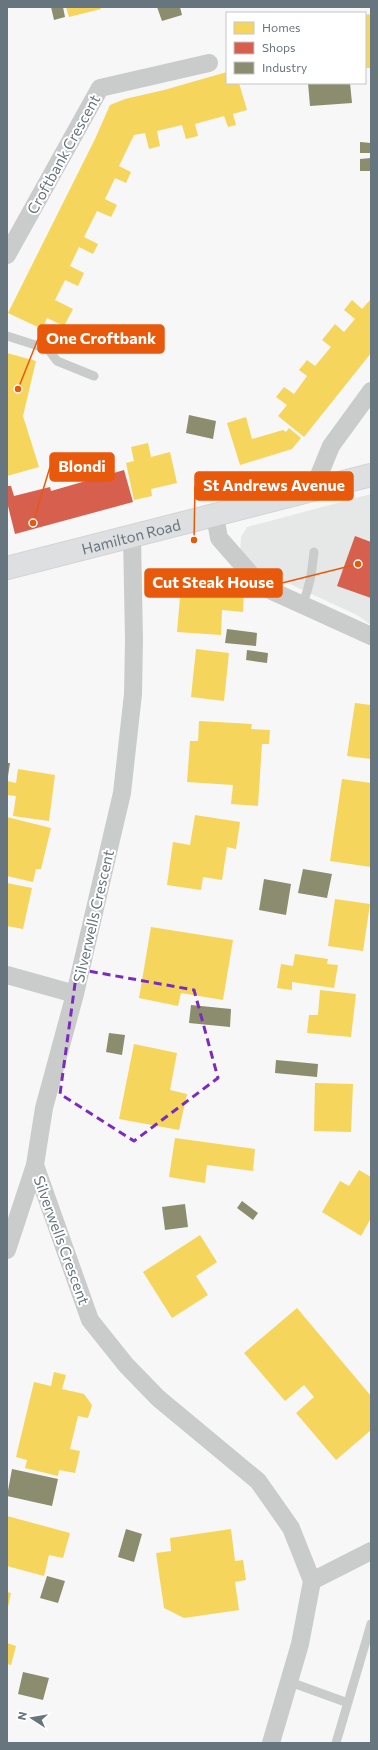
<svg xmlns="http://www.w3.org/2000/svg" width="378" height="1750" viewBox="0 0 378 1750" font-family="Commissioner,sans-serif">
  <rect width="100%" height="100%" fill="#f7f7f7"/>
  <path fill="#e6e7e7" d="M 371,494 L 371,625 L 357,615 L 253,567 L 240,554 L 241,537 L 247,527 Z"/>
  <path fill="#f6d55c" d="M 66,7 L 100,7 L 101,9 L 69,17 Z
    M 371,14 L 371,68 L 365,68 L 365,15 Z
    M 227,72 L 227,83 L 239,83 L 247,110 L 233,114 L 236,125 L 228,127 L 224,116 L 195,124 L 198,136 L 186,139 L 182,125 L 157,131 L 160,146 L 149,149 L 145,133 L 134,135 L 119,166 L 131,172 L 126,183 L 115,178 L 105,199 L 117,205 L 111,217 L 97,211 L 84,237 L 98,244 L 93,254 L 79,247 L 70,266 L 84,273 L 78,286 L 65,280 L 55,300 L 73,309 L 64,326 L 47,318 L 42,329 L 8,313 L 95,139 L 110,105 L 125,99 L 164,90 Z
    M 371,299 L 371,353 L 304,437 L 278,416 L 287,405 L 276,397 L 284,387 L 294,394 L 307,376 L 299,370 L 307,360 L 315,366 L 331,347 L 322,340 L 335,324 L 344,332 L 355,319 L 344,310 L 352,300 L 362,309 Z
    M 7,353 L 36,361 L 23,416 L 39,467 L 7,476 Z
    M 246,417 L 252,439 L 283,430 L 286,432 L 289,428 L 301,438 L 292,449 L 240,465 L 227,423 Z
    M 148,443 L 151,457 L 170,452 L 177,483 L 151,489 L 152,496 L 134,500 L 126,463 L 134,461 L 131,447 Z
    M 181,586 L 244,591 L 243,612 L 222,610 L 221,635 L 177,632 Z
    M 196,649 L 229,653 L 224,701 L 191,697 Z
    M 355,703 L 371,705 L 371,759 L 347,756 Z
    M 199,721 L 252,724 L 251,729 L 270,730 L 269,744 L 262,744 L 258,806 L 231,804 L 233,785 L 187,782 L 190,741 L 198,741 Z
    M 18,769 L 55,775 L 49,821 L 13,816 L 16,796 L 7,795 L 7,781 L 16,783 Z
    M 342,779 L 371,783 L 371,867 L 330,861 Z
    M 195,815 L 240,822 L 236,849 L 227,847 L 222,880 L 203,877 L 201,890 L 167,885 L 173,842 L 190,845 Z
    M 7,817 L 51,828 L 41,869 L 36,869 L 33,882 L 7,876 Z
    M 7,883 L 32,888 L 23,929 L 7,926 Z
    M 335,899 L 370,904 L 363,951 L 328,946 Z
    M 151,927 L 233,940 L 223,1000 L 181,993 L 178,1006 L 139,998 Z
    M 295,954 L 328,959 L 327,964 L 338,965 L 334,988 L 292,982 L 292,990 L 277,988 L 281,964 L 293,966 Z
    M 320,990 L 356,994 L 351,1037 L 307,1033 L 309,1015 L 318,1015 Z
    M 134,1044 L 177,1053 L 170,1090 L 187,1094 L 179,1130 L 119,1119 Z
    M 315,1083 L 353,1084 L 351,1132 L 314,1131 Z
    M 175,1138 L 255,1149 L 253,1171 L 207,1165 L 205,1183 L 169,1177 Z
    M 359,1170 L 371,1177 L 371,1218 L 361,1236 L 322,1212 L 340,1181 L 349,1186 Z
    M 200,1235 L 217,1262 L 196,1276 L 208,1295 L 172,1318 L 143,1272 Z
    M 297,1308 L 371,1396 L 371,1430 L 336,1460 L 296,1413 L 314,1397 L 304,1385 L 285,1401 L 244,1353 Z
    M 54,1372 L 66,1375 L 62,1389 L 84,1394 L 92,1405 L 88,1418 L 78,1416 L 70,1449 L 80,1451 L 75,1473 L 59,1470 L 58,1476 L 25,1468 L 27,1460 L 16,1457 L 34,1382 L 51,1386 Z
    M 7,1516 L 70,1533 L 63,1558 L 49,1555 L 44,1576 L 7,1566 Z
    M 231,1529 L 235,1561 L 243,1560 L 246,1580 L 235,1582 L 239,1610 L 184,1618 L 164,1608 L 156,1553 L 171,1551 L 170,1538 Z
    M 7,1592 L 11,1593 L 8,1607 L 7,1607 Z
    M 7,1643 L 16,1646 L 11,1665 L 7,1664 Z"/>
  <path fill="#d6604d" d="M 124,470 L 133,502 L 15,534 L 7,502 L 7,486 L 11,486 L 14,496 L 50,487 L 51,491 Z
    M 355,536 L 371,542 L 371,598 L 337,586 Z"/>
  <path fill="#8c8c6e" d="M 51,7 L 63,7 L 65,17 L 54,20 Z
    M 157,7 L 180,7 L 182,15 L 162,21 Z
    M 308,83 L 350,83 L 352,103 L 310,106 Z
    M 360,142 L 371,143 L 371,153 L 360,153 Z
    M 371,158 L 371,171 L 360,171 L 360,159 Z
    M 189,415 L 216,421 L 213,439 L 186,433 Z
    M 227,629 L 257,633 L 256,646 L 225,643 Z
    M 247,650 L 268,653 L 267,663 L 246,660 Z
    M 7,763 L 10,763 L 8,776 L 7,776 Z
    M 303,869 L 332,874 L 327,898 L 298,893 Z
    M 264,879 L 291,884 L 286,915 L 259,910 Z
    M 191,1005 L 231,1009 L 230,1027 L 189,1023 Z
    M 109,1033 L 125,1035 L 122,1055 L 106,1052 Z
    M 276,1060 L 318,1064 L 317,1077 L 275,1073 Z
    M 242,1201 L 258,1213 L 253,1220 L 237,1208 Z
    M 185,1204 L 188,1227 L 165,1230 L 162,1207 Z
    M 12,1469 L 58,1479 L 52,1506 L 7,1496 Z
    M 126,1529 L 142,1534 L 134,1562 L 118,1557 Z
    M 47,1576 L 65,1581 L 58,1603 L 40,1598 Z
    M 23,1672 L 49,1678 L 43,1700 L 18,1694 Z"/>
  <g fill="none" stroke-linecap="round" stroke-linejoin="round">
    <g stroke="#d3d4d5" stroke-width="24">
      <g id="secondary">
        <path id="s1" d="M 7,568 L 371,475"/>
      </g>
    </g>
    <path stroke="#cacccc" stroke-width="9" d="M 7,336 L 48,349 L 57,361 L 94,376
      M 302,605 C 310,587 312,571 314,552
      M 290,1682 L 348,1703
      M 336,1743 L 371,1624"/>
    <path stroke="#cacccc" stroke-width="18" d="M 7,255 L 100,88 L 209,63
      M 313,490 L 331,446 L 371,391
      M 215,516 L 219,538 L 261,586 L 371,636
      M 132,536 L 134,640 L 133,694 L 122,793 L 75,994 L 44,1108 L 35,1165 L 90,1320 L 126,1365 L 158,1398 L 258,1481 L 291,1528 L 312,1581 L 300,1644 L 271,1743
      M 7,975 L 75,994
      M 7,1250 L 35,1165
      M 312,1581 L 371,1551"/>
    <use href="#secondary" stroke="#dedfe0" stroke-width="22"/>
  </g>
  <path fill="none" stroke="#7b2cbf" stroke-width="3" stroke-dasharray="8 5" stroke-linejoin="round" d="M 77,969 L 194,990 L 218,1078 L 134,1141 L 60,1094 Z"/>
  <g text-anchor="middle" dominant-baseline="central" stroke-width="4" stroke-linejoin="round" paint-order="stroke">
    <g font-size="15" fill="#66757e" stroke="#fff">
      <text transform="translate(63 154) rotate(-61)">Croftbank Crescent</text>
      <text stroke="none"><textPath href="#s1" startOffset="128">Hamilton Road</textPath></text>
      <text transform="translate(93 916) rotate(-77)">Silverwells Crescent</text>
      <text transform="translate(62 1240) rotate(70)">Silverwells Crescent</text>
    </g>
  </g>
  <path fill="none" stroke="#e8590c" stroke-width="1.5" d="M18 389L38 339M33 523L50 467M194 540L195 486M358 564L282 583"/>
  <g fill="#e8590c" stroke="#fff" stroke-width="1.5">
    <circle cx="18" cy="389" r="4"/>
    <circle cx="33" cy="523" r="4"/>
    <circle cx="194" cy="540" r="4"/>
    <circle cx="358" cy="564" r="4"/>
  </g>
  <g fill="#e8590c" stroke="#e8590c" stroke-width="1.5">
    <rect x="38" y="325" width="126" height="28" rx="4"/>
    <rect x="50" y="453" width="64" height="28" rx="4"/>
    <rect x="195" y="472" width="158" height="28" rx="4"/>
    <rect x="145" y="569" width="137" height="28" rx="4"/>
  </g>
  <g font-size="16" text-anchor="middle" font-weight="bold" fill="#fff">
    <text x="101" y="344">One Croftbank</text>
    <text x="82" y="472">Blondi</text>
    <text x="274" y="491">St Andrews Avenue</text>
    <text x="213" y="588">Cut Steak House</text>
  </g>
  <rect width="378" height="1750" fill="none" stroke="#66757e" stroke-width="16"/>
  <rect x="226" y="12" width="140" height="72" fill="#ffffff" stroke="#c2c8cb"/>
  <rect x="234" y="22" width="20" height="12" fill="#f6d55c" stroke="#c2c8cb"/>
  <text x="262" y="32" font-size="12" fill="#66757e">Homes</text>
  <rect x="234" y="42" width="20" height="12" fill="#d6604d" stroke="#c2c8cb"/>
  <text x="262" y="52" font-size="12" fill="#66757e">Shops</text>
  <rect x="234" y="62" width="20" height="12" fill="#8c8c6e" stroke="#c2c8cb"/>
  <text x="262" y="72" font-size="12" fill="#66757e">Industry</text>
  <g transform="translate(32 1718) rotate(282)" stroke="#ffffff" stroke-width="3" paint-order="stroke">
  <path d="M0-3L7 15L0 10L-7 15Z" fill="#66757e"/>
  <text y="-6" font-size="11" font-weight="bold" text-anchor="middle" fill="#66757e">N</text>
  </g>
</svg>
